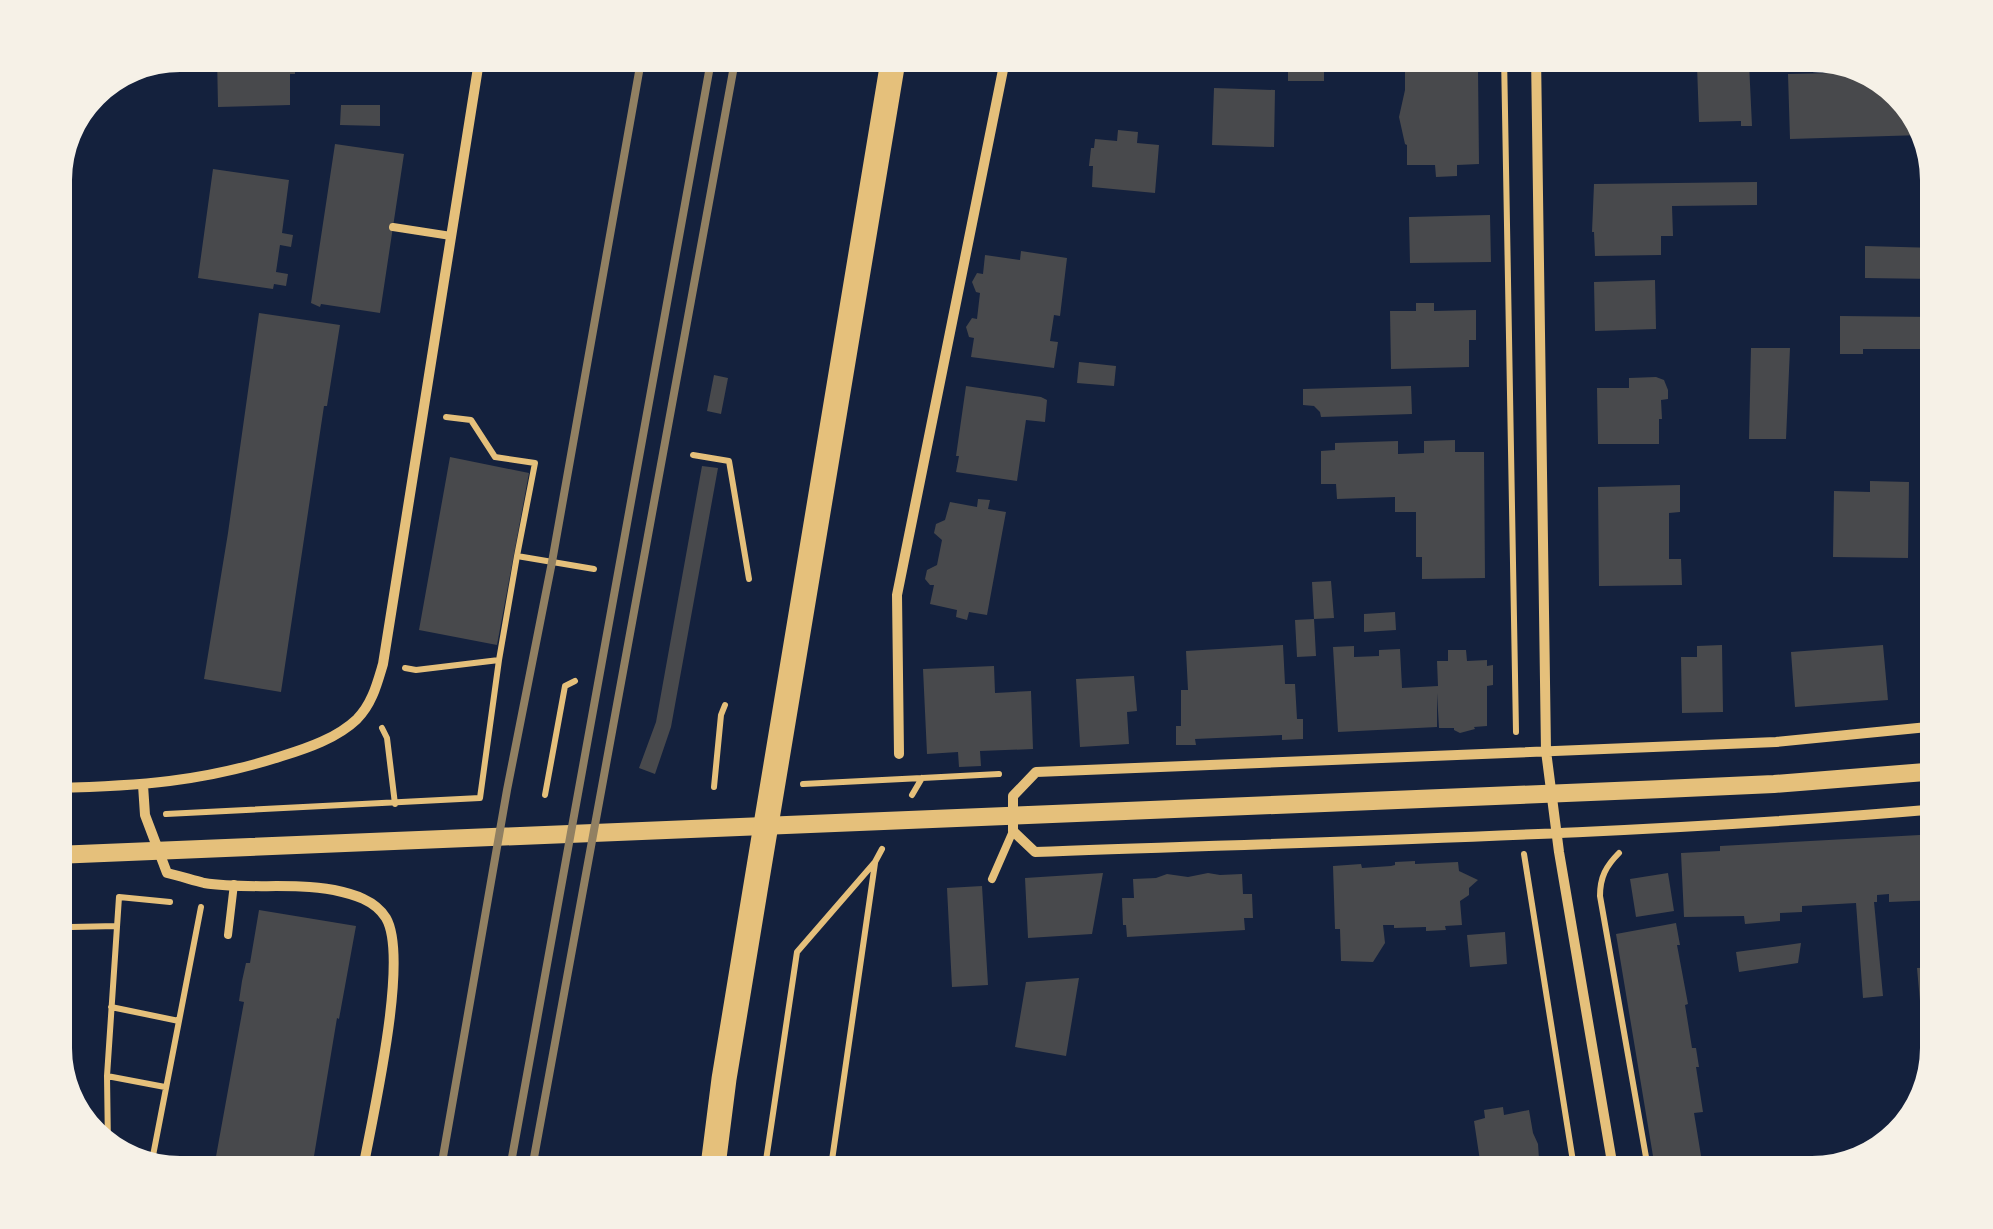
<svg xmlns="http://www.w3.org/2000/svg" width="1993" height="1229" viewBox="0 0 1993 1229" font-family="'PT Sans',sans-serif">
  <rect width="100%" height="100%" fill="#14213d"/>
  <path fill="#48494c" d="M 217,55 L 295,55 L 295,74 L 290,74 L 290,105 L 218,107 Z
    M 1078,55 L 1117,55 L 1115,71 L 1077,67 Z
    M 1288,55 L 1324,55 L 1324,81 L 1288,81 Z
    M 1434,55 L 1454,55 L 1455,68 L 1474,67 L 1478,70 L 1479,164 L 1457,165 L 1457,176 L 1436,177 L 1435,165 L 1407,165 L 1407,145 L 1405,144 L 1399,117 L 1405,90 L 1405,69 L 1434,69 Z
    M 1749,63 L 1752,126 L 1741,126 L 1741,121 L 1699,122 L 1697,65 Z
    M 1876,72 L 1921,117 L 1922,135 L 1790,139 L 1788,74 Z
    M 1214,88 L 1275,90 L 1274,147 L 1212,145 Z
    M 341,105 L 380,105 L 380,126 L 340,125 Z
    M 1118,130 L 1138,132 L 1137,143 L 1159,145 L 1155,193 L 1092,187 L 1093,166 L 1089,166 L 1091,148 L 1094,148 L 1095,139 L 1117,141 Z
    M 335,144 L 404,154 L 380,313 L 321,304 L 320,307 L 311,303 Z
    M 213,169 L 289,180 L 282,233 L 293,235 L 291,247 L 280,245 L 276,272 L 288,274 L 286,286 L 274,284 L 273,289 L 198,278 Z
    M 1757,182 L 1757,205 L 1672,206 L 1673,236 L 1661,236 L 1661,255 L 1595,256 L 1594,232 L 1592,232 L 1594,184 Z
    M 1490,215 L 1491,262 L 1410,263 L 1409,217 Z
    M 1865,246 L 1937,248 L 1936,279 L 1865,278 Z
    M 1021,251 L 1067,258 L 1060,316 L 1054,315 L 1050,341 L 1058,342 L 1054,368 L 971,357 L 974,338 L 969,337 L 966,327 L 972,318 L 977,319 L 980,293 L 976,292 L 972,282 L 977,273 L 983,274 L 985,255 L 1020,260 Z
    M 1655,280 L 1656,329 L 1595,331 L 1594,282 Z
    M 1416,303 L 1434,303 L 1434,311 L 1476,310 L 1476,340 L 1469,340 L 1469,367 L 1391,369 L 1390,311 L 1416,311 Z
    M 259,313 L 340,325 L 327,406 L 324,406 L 281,692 L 204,679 L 228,533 Z
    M 1840,316 L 1935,317 L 1934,349 L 1863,349 L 1863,354 L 1840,354 Z
    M 1751,348 L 1790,348 L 1786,439 L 1749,439 Z
    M 1079,362 L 1116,366 L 1114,386 L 1077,383 Z
    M 714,375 L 728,378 L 721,414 L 707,411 Z
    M 1656,377 L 1664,380 L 1668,390 L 1668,399 L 1661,400 L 1662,419 L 1659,419 L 1659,444 L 1598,444 L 1597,388 L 1629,388 L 1629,378 Z
    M 966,386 L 1041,397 L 1047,400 L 1045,422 L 1026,420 L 1017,481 L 956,472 L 959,456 L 956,456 Z
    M 1411,386 L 1412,414 L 1321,417 L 1320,412 L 1314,406 L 1303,405 L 1303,389 Z
    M 1455,440 L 1455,452 L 1484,452 L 1485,578 L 1422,579 L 1422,557 L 1416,557 L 1416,512 L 1395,512 L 1395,497 L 1337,499 L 1336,484 L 1321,484 L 1321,451 L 1335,450 L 1335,443 L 1398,441 L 1398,454 L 1424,453 L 1424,441 Z
    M 450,457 L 529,473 L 497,645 L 419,630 Z
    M 702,466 L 718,468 L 671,727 L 655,774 L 639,768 L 656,722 Z
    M 1870,481 L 1909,482 L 1908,558 L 1833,557 L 1834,491 L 1870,492 Z
    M 1680,485 L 1680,512 L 1669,513 L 1669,559 L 1681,559 L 1682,585 L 1599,586 L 1598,487 Z
    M 978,499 L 990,500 L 988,509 L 1006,512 L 987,615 L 969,612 L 967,620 L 956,617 L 957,610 L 930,604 L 934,585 L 930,585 L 925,579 L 927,570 L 937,565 L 942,540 L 934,533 L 936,524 L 945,520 L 950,502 L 977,507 Z
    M 1331,581 L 1334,618 L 1314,619 L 1312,582 Z
    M 1395,612 L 1396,630 L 1364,632 L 1364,614 Z
    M 1314,619 L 1316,656 L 1297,657 L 1295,620 Z
    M 1283,645 L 1285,684 L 1295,684 L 1297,719 L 1303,719 L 1303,739 L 1282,740 L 1282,735 L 1195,739 L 1196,745 L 1176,745 L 1176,726 L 1181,726 L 1181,690 L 1188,690 L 1186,651 Z
    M 1722,645 L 1723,712 L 1682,713 L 1681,657 L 1697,657 L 1697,646 Z
    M 1883,645 L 1888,700 L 1795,707 L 1791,652 Z
    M 1354,646 L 1354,657 L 1379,656 L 1379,650 L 1400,649 L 1402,688 L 1438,686 L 1437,661 L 1448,661 L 1448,650 L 1466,650 L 1467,661 L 1487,660 L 1487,666 L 1493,665 L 1493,685 L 1487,686 L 1487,726 L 1474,727 L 1475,729 L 1460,733 L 1454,730 L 1454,728 L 1439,728 L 1437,693 L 1437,727 L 1338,732 L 1333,647 Z
    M 994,666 L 995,693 L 1031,691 L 1033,749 L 980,751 L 981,766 L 959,767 L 958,752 L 927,754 L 923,669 Z
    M 1134,676 L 1137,711 L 1127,712 L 1129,744 L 1080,747 L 1076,679 Z
    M 1938,834 L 1938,900 L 1889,902 L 1889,894 L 1877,895 L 1877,902 L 1874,902 L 1883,996 L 1863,998 L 1856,903 L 1802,906 L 1802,912 L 1780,913 L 1780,921 L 1745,924 L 1744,916 L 1684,917 L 1681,853 L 1720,851 L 1720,846 Z
    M 1415,861 L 1415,864 L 1458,862 L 1459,871 L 1478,880 L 1469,888 L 1469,895 L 1460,901 L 1462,925 L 1445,926 L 1446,930 L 1426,931 L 1426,927 L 1394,928 L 1394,925 L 1383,925 L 1385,943 L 1373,962 L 1341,961 L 1340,929 L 1335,929 L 1333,866 L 1361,864 L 1362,868 L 1391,866 L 1395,865 L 1395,862 Z
    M 1103,873 L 1092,934 L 1028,938 L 1025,878 Z
    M 1208,873 L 1220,875 L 1242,874 L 1243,894 L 1252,894 L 1253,918 L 1244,918 L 1245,930 L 1127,937 L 1126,925 L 1123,925 L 1122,898 L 1134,898 L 1133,879 L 1156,878 L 1167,874 L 1188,877 Z
    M 1668,873 L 1674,911 L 1636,917 L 1630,879 Z
    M 982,886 L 988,985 L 952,987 L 947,888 Z
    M 259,910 L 356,926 L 339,1019 L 337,1018 L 311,1174 L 204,1174 L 207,1161 L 215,1162 L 244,1002 L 239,1001 L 242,981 L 246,963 L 250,963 Z
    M 1676,923 L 1680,945 L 1677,945 L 1688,1004 L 1685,1005 L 1692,1048 L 1696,1048 L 1699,1067 L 1696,1067 L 1703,1112 L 1694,1113 L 1704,1174 L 1656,1174 L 1616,934 Z
    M 1505,932 L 1507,964 L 1470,967 L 1467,935 Z
    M 1801,943 L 1798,963 L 1739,972 L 1736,952 Z
    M 1938,967 L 1938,1000 L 1920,1001 L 1917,968 Z
    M 1079,978 L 1066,1056 L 1015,1047 L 1026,982 Z
    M 1503,1107 L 1504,1115 L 1529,1110 L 1533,1133 L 1538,1144 L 1540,1174 L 1482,1174 L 1474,1121 L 1485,1118 L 1484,1110 Z"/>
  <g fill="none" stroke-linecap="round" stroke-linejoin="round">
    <path stroke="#e5c07b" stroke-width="6" d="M 1504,55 L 1516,732
      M 446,417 L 471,420 L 495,457 L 535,463 L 517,556
      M 693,455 L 729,461 L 749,579
      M 405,668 L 416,670 L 499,660 L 517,556 L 594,569
      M 382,728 L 387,738 L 395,804
      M 922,778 L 999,774
      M 803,784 L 922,778
      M 714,787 L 721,715 L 725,705
      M 545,795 L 565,686 L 575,681
      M 912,795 L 922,778
      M 166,814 L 480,798 L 499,660
      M 1619,853 C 1606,866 1600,877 1600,896 L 1649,1174
      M 1524,854 L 1575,1174
      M 71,927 L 117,926
      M 111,1007 L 179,1021
      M 107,1076 L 108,1147
      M 165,1087 L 107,1076 L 119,897 L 170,902
      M 151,1166 L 201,907
      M 764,1174 L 797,952 L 875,862 L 882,849
      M 830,1174 L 875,863"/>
    <path stroke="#e5c07b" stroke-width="8" d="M 393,227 L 451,236
      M 992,879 L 1013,831
      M 228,935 L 234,884"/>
    <path stroke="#e5c07b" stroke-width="10" d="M 1536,55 L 1546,751 L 1559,852 L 1614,1174
      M 1938,726 L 1776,742 L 1036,772 L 1013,796 L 1013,831 L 1035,852 C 1336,841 1638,835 1938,809
      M 899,754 L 897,595 L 1006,55
      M 143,785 L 145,815 L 167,873 C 180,876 192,880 204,883 C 247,890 291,882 334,890 C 353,894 375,900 386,918 C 410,959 371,1123 362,1174
      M 55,788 C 138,786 202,782 282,756 C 308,748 337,738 357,719 C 372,704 377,684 383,664 L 480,55"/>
    <path stroke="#e5c07b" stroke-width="18" d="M 55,855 L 1663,789 L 1774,784 L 1938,771"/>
    <path stroke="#e5c07b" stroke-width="25" d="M 712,1174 L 724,1079 L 755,891 L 894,55"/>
    <path stroke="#918062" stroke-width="8" d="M 440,1174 L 507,790 L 552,562 L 642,55
      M 509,1174 L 712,55
      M 531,1174 L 736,55"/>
  </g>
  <path d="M0 0H1993V1229H0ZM180 72H1812A108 108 0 0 1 1920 180V1048A108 108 0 0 1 1812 1156H180A108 108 0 0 1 72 1048V180A108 108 0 0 1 180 72Z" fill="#f6f1e7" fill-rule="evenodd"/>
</svg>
